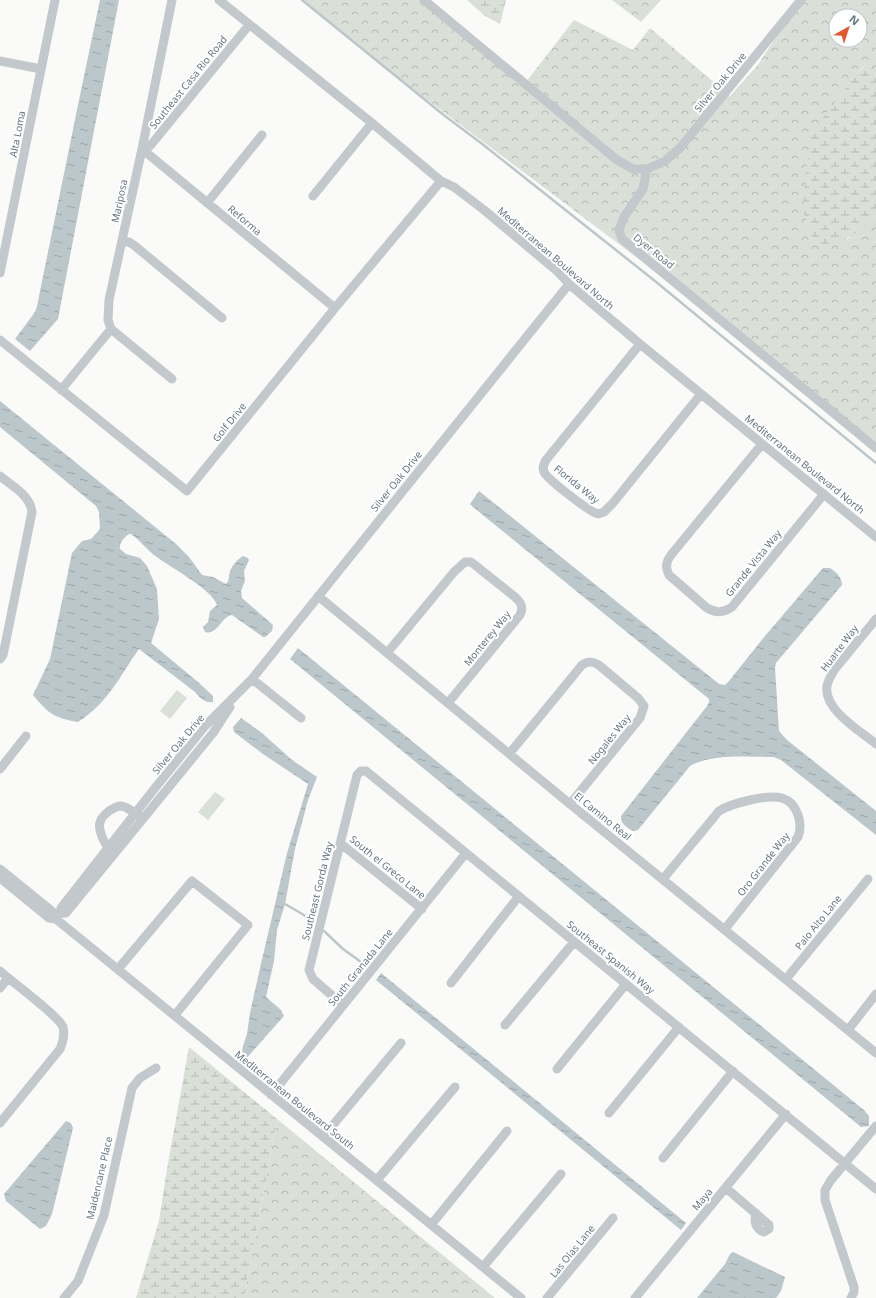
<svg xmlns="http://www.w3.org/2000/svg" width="876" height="1298" viewBox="0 0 876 1298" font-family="'Noto Sans',sans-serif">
  <defs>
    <pattern id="forest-crowns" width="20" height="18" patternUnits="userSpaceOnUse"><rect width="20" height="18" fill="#dadfd7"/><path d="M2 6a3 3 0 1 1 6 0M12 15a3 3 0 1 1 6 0" fill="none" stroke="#b4b9b4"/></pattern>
    <pattern id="wetland-marsh" width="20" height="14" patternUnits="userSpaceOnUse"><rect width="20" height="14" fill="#dadfd7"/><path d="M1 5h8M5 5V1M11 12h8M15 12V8" fill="none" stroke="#b4b9b4"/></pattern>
    <pattern id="water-ripples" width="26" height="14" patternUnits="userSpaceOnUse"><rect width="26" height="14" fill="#bbc7cb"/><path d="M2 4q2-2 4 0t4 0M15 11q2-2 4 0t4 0" fill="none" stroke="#9ca6aa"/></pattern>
  </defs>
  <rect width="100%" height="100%" fill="#fafaf8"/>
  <path fill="url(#forest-crowns)" fill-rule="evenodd" d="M 303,0 L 425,0 L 526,82 L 574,20 L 633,50 L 650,28 L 730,96 L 757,66 L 801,0 L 876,0 L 876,80 L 875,74 L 864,66 L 856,74 L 841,95 L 847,240 L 876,217 L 876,448 L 640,260 L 409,86 ZM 836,16 L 860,16 L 860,40 L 836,40 Z
    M 612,0 L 661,0 L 641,22 Z
    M 277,1119 L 495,1298 L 244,1298 Z"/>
  <path fill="url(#wetland-marsh)" d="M 467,0 L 506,0 L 500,24 L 485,16 Z
    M 865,66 L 875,74 L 876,80 L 876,217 C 856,233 843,248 814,243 L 803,210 L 806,168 L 812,133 L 856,74 Z
    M 189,1047 L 277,1119 L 244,1298 L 136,1298 L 159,1221 L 167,1169 Z"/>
  <path fill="#dadfd7" d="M 177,690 L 187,698 L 170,719 L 160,711 Z
    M 215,792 L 225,799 L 208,820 L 198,812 Z"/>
  <path fill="url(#water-ripples)" d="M 100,0 L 119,0 L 58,319 L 30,351 L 15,339 L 35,312 L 37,306 L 79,100 Z
    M 0,401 L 176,544 L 189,557 L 202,575 L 213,577 L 226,584 C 230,580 228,577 230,572 C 232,565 237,560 243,556 L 248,558 L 249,560 L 244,571 L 245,581 L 241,591 L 242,598 L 273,625 L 272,631 L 265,637 L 263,637 L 232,615 C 221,617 217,636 205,632 L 203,627 L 208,622 L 210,611 L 217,605 C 211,588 169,567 154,555 C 146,549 140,540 131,534 L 129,534 C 124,538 119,542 120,549 L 126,554 L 140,558 L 147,566 L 157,589 L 159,619 L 151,643 L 198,682 L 213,696 L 213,702 C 206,704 199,697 195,692 L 139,649 C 119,677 109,702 78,722 C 54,718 48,713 33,695 L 50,659 L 72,553 L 82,541 L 91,539 L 100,529 L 99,512 L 96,506 L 0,427 Z
    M 479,491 L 719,684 L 725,685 L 729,681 L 765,636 L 823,568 L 830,568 C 837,573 841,576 842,585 L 776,663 L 775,668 L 779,731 L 787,740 L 876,811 L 876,835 L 781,760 L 774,757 C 749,757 712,753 690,766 L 638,830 L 633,831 C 627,828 620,823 621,816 L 707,706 L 709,702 L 709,699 L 473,507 L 470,504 Z
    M 298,648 L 864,1110 L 869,1116 L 869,1126 L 861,1127 L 290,659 Z
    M 241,718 L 262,733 L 292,760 L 317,777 L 308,800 L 295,849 L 285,904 L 277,930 L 274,961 L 266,997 L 281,1010 L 284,1016 L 244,1061 L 240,1062 L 243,1046 L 247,1034 L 250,1013 L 260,968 L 287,853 L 308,784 L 263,754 L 234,732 L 233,727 Z
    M 381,973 L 686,1223 L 681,1230 L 376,980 Z
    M 66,1121 L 71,1123 L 73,1128 L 52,1214 L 46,1226 L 40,1229 L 6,1201 L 4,1194 Z
    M 733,1252 L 785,1277 L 781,1291 L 776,1298 L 697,1298 L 725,1264 L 730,1254 Z"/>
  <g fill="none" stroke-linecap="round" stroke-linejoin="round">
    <path stroke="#bbc7cb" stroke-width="2.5" d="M 302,0 L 445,116 L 481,143 L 655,281 L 876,463
      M 285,904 L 304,915 L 312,923
      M 324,931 L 343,949 L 357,959 L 365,966"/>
    <path stroke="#c3c8cc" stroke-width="9" d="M 219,0 L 372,123 L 441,181 L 454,187 L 484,210 L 557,271 L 569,284 L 640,344 L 876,537
      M 424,0 L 617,160 L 633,169 L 647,169 L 643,189 L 624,217 L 619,230 L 622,239 L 876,448
      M 0,61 L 41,69
      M 142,149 L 335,308
      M 142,149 L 150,146 L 249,25
      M 647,169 L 665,161 L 680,148 L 801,0
      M 313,196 L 372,123
      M 207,203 L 262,135
      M 122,241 L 129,242 L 135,246 L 222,318
      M 0,273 L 55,0
      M 111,329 L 172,379
      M 0,340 L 187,491 L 335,308 L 441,181
      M 640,344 L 546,460 C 544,464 542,467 544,472 C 548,480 590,512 598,514 L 604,512 L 613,503 L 701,394
      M 61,390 L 111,329 L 108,320 L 109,300 L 142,149 L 172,0
      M 762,444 L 671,555 C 666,562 665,567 669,575 L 707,608 C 716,613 723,613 732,607 L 824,494
      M 0,476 C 12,486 30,495 32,512 L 3,655 L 0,659
      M 318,596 L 570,804 L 876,1053
      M 876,619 L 835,669 C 832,674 828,680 827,686 C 823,709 860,731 876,744
      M 387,653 L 454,572 L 465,562 L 471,562 L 475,565 L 515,597 C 521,602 524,607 520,615 L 448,703
      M 252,679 L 301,718
      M 510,753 L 582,665 C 589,661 593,661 600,666 L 638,698 L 644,706 L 640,718 L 570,804
      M 0,769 L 26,736
      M 361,771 L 366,771 L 876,1189
      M 340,843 L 422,909
      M 111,852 C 107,848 106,844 103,839 C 98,827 97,820 109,811 C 112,809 117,806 121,806 C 128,807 135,813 140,817
      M 0,869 L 53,912 L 56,919 L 521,1298
      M 0,878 L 49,918 L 56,919
      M 663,879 L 719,811 C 732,803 768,794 782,798 C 798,803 803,824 798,837 L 725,929
      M 61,913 L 66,913 L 213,733 L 230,707
      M 56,919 L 61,913 L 61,908 L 155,788 L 205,726 L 252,679 L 569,284
      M 118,969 L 192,881 L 248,925 L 175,1015
      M 0,971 C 12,982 59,1016 63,1027 C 65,1035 63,1042 60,1049 L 0,1123
      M 786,979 L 868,879
      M 451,983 L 519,896
      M 0,988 L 8,978
      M 343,1005 L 313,979 L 309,970 L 357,775 L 361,771
      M 505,1025 L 574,942
      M 848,1030 L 876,994
      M 557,1069 L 626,984
      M 271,1095 L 466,853
      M 609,1113 L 679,1027
      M 323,1137 L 401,1043
      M 663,1158 L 733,1071
      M 377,1180 L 455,1087
      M 726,1188 L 769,1225 L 769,1229 L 764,1232 C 755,1229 754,1221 756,1213
      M 431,1225 L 507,1131
      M 483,1267 L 561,1174
      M 64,1298 L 78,1281 L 104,1215 L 132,1088 L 140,1078 L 156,1068
      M 547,1298 L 613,1218
      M 635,1298 L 786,1114
      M 851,1298 L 854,1292 L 854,1287 L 825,1200 L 825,1190 L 831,1180 L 876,1126"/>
  </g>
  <g text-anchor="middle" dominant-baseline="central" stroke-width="4" stroke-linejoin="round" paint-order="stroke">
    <g font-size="10" fill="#657683" stroke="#fff">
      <text transform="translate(188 82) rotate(-51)">Southeast Casa Rio Road</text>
      <text transform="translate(720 82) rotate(-50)">Silver Oak Drive</text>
      <text transform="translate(17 134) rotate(-79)">Alta Loma</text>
      <text transform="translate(119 201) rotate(-78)">Mariposa</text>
      <text transform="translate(245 220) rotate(40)">Reforma</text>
      <text transform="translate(654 251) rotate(39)">Dyer Road</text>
      <text transform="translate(556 258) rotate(41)">Mediterranean Boulevard North</text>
      <text transform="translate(229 422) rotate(-51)">Golf Drive</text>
      <text transform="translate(805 464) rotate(39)">Mediterranean Boulevard North</text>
      <text transform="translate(396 481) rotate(-51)">Silver Oak Drive</text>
      <text transform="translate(577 484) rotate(39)">Florida Way</text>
      <text transform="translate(753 563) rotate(-51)">Grande Vista Way</text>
      <text transform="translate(487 638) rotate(-51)">Monterey Way</text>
      <text transform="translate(839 648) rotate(-53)">Huarte Way</text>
      <text transform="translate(609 739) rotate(-51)">Nogales Way</text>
      <text transform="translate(178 744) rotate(-50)">Silver Oak Drive</text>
      <text transform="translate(603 816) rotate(39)">El Camino Real</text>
      <text transform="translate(763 864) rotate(-52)">Oro Grande Way</text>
      <text transform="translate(388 867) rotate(39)">South el Greco Lane</text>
      <text transform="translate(317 891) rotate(-76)">Southeast Gorda Way</text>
      <text transform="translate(818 922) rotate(-51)">Palo Alto Lane</text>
      <text transform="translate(611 957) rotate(39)">Southeast Spanish Way</text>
      <text transform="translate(360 967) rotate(-51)">South Granada Lane</text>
      <text transform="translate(295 1100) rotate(39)">Mediterranean Boulevard South</text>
      <text transform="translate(99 1178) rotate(-77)">Maidencane Place</text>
      <text transform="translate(702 1199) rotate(-50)">Maya</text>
      <text transform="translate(572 1251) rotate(-51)">Las Olas Lane</text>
    </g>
  </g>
  <g transform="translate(848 28) rotate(39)"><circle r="19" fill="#ffffff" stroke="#c1c8cd"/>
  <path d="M0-3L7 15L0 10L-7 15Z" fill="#e4572e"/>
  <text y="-6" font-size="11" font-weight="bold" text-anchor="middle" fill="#657683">N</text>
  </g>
</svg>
